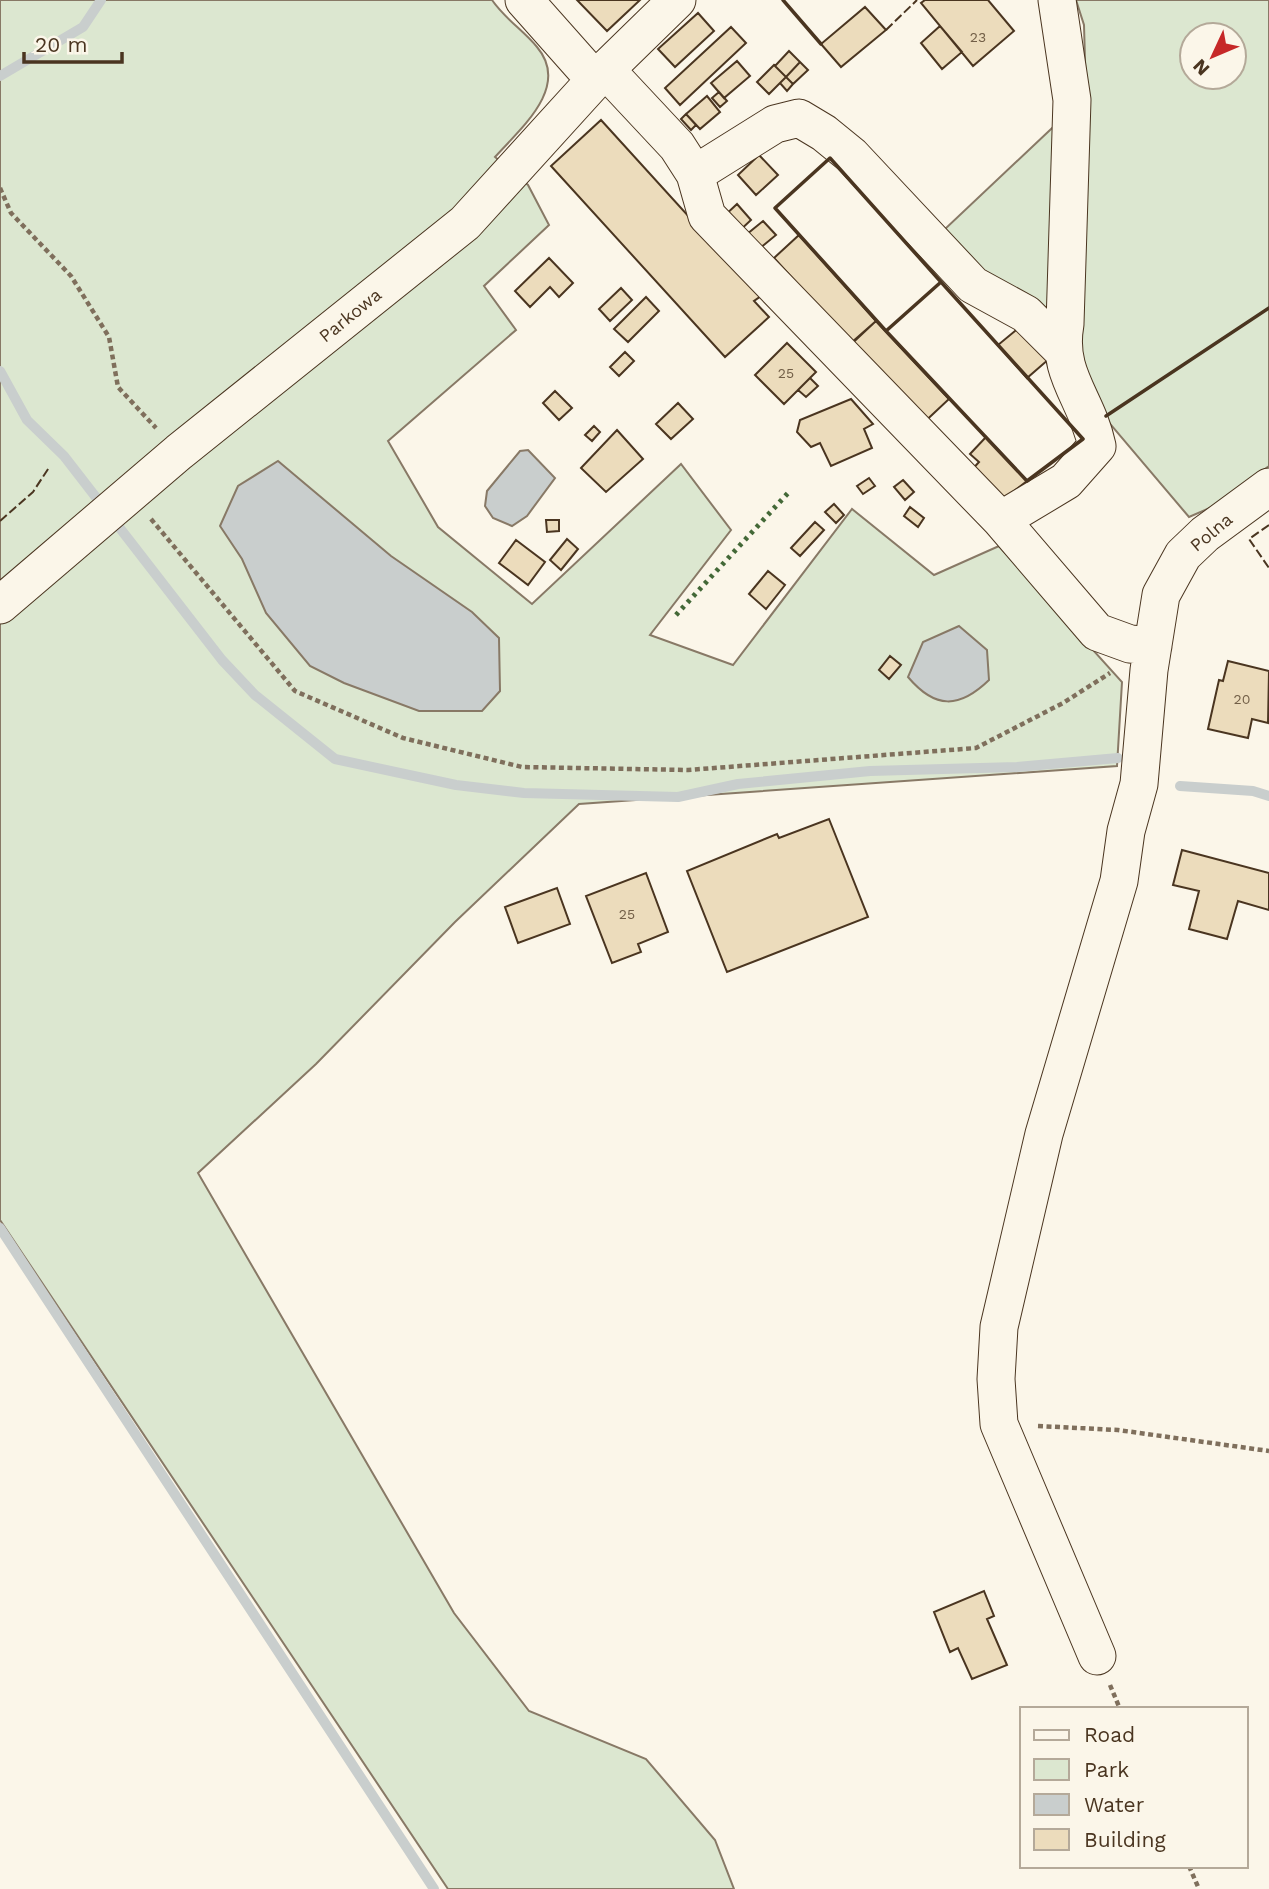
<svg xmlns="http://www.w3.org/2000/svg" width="1269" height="1889" viewBox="0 0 1269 1889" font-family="'Work Sans',sans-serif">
  <rect width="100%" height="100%" fill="#fbf6e9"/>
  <path fill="#dce7d0" stroke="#887966" stroke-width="2" fill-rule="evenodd" d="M 0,0 L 492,0 C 505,19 523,30 537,47 C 571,87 520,129 495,157 L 528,185 L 549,225 L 484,286 L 516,330 L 388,441 L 438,527 L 532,604 L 681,464 L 731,530 L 650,635 L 733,665 L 852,509 L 934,575 L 999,546 L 1122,682 L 1117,766 L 579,804 L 455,922 L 316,1064 L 198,1173 L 454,1613 L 529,1711 L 646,1759 L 715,1840 L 734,1889 L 448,1889 L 0,1220 Z
    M 1076,0 L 1269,0 L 1269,466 L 1212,507 L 1189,517 L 945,229 L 1086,96 L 1084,25 ZM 1192,35 L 1234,35 L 1234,77 L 1192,77 Z"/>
  <path fill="#c9cecd" stroke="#887966" stroke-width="2" d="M 528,450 L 555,478 L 527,516 L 512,526 L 493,518 L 485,506 L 487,491 L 520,451 Z
    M 278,461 L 391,556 L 472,612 L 499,638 L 500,691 L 482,711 L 419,711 L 344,683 L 310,666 L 266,613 L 242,559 L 220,526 L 238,486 Z
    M 959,626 L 987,650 L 989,680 C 959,709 935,709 908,677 L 923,642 Z"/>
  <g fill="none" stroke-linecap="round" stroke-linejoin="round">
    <path stroke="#c9cecd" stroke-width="10" d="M 0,76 L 83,27 L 101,0
      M 0,371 L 27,420 L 64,456 L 222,660 L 255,695 L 335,759 L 456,785 L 524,793 L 678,797 L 738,784 L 870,771 L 1017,767 L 1118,758
      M 1180,786 L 1253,791 L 1269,796
      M 0,1228 L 434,1889"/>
  </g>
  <path fill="#ecdcbc" stroke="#4a3520" stroke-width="2" d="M 577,0 L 640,0 L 607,31 Z
    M 925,0 L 988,0 L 1014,31 L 973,66 L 921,3 Z
    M 865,7 L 886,30 L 841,67 L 821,44 Z
    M 698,13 L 714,31 L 675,67 L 658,49 Z
    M 940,26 L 962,52 L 942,69 L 921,43 Z
    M 731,27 L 746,43 L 680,105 L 665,88 Z
    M 789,51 L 800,62 L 786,77 L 775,66 Z
    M 737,61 L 750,76 L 724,98 L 711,83 Z
    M 800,62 L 808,70 L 793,84 L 786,77 Z
    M 774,65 L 786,77 L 769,94 L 757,82 Z
    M 786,77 L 793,84 L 787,91 L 780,83 Z
    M 719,92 L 727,101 L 720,107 L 712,98 Z
    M 707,96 L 720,112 L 700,129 L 686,114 Z
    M 686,114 L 696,125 L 691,130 L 681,119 Z
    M 601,120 L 761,296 L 754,301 L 769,317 L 725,357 L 551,166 Z
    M 759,155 L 778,175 L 756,195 L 738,175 Z
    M 737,204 L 751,220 L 736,234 L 722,218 Z
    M 763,221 L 776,235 L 753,254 L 741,239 Z
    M 799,235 L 876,321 L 851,343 L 774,258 Z
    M 549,258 L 573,283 L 559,297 L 550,287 L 530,307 L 515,291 Z
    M 621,288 L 632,300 L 610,321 L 599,309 Z
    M 646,297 L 659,311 L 628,342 L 614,329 Z
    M 876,321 L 949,399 L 918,428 L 845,350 Z
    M 1021,326 L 1049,359 L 1027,378 L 998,345 Z
    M 787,343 L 816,372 L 784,404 L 755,375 Z
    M 625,352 L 634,361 L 619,376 L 610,367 Z
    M 810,378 L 818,386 L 806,397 L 798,390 Z
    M 555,391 L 572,408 L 559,420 L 543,403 Z
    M 851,399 L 873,424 L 864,429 L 872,448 L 831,466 L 820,443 L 811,447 L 797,432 L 800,420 Z
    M 678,403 L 693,419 L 671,439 L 656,424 Z
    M 594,426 L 600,432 L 592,441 L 585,435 Z
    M 617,430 L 643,459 L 606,492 L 581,468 Z
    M 986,437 L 1027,481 L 997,504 L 968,474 L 979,462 L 970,454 Z
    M 869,478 L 875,486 L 863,494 L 857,486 Z
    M 903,480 L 914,492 L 905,500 L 894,487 Z
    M 834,504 L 844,515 L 836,523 L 825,512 Z
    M 910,507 L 924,518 L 918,527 L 904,516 Z
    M 546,520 L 559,520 L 559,531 L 547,532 Z
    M 815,522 L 824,530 L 800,556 L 791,548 Z
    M 567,539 L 578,549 L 561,570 L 550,560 Z
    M 516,540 L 545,562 L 528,585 L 499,563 Z
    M 768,571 L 785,585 L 766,609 L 749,594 Z
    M 890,656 L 901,665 L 889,679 L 879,670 Z
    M 1228,661 L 1269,671 L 1268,723 L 1252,719 L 1248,738 L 1208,729 L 1219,680 L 1223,681 Z
    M 829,819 L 868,917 L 727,972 L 687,871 L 777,834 L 779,838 Z
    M 1182,850 L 1269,873 L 1269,910 L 1238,901 L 1227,939 L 1189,929 L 1199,891 L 1173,885 Z
    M 646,873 L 668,932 L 638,944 L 641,952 L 612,963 L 586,896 Z
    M 557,888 L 570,924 L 518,943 L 505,907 Z
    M 984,1591 L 994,1616 L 987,1619 L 1007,1665 L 972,1679 L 958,1648 L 950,1652 L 934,1612 Z"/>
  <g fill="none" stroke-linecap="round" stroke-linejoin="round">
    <g stroke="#4a3520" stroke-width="39">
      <path id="minor" d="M 524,0 L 595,80
        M 605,69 L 677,146 L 695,174 L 707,216 L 1001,520 L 1097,632 L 1130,644 L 1153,646
        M 695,174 L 775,124 L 799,118 L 824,133 L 851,155 L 973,285 L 1026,314 L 1061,349
        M 1001,520 L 1066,481 L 1097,446 C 1087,398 1056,375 1065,324 L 1072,100 L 1057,0
        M 0,605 L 179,452 L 465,223 L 595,80 L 677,0
        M 1097,1656 L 999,1424 L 996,1379 L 999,1327 L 1044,1134 L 1119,881 L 1126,831 L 1139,784 L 1149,670 L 1161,595 L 1183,555 L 1205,534 L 1269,487"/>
    </g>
    <path stroke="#7f6f5c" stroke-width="4.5" stroke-dasharray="5 3.5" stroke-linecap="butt" d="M 0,188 L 11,213 L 71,276 L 109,337 L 118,387 L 156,428
      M 151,519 L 295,691 L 403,738 L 522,767 L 688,770 L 976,748 L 1063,703 L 1110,673
      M 1038,1426 L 1118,1430 L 1269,1451
      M 1110,1685 L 1120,1709
      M 1189,1866 L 1199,1889"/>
    <use href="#minor" stroke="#fbf6e9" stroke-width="37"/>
    <path stroke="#436837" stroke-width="5" stroke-dasharray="3.5 5" stroke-linecap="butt" d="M 676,615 L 788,493"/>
    <path stroke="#4a3520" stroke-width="2" stroke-dasharray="9 3.5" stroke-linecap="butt" d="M 886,30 L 917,0
      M 0,521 L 33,492 L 50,466
      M 1269,525 L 1249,539 L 1269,568"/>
    <path stroke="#4a3520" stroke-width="3.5" d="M 783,0 L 821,44
      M 830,158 L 941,282 L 886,331 L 775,208 Z
      M 941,282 L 1083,439 L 1027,481 L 886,331 Z
      M 1106,416 L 1269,308"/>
  </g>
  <g text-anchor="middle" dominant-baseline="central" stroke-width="5" stroke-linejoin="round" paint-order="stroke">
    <g font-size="14" fill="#725f47">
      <text x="978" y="37">23</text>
      <text x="786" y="373">25</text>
      <text x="1242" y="699">20</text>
      <text x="627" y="914">25</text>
    </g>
    <g font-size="18" fill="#4a3520" stroke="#fbf6e9">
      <text transform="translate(350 315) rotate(-39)">Parkowa</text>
      <text transform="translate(1211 532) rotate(-40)">Polna</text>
    </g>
  </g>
  <rect x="1020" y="1707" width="228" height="161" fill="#fbf6e9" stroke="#b4a999" stroke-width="2"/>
  <rect x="1034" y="1730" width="35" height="10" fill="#fbf6e9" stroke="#b4a999" stroke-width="2"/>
  <text x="1084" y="1742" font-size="21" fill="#4a3520">Road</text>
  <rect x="1034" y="1759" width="35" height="21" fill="#dce7d0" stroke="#b4a999" stroke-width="2"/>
  <text x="1084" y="1777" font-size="21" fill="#4a3520">Park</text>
  <rect x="1034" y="1794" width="35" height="21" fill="#c9cecd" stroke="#b4a999" stroke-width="2"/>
  <text x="1084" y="1812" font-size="21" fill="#4a3520">Water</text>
  <rect x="1034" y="1829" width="35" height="21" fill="#ecdcbc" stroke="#b4a999" stroke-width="2"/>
  <text x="1084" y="1847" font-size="21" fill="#4a3520">Building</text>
  <g transform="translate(1213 56) rotate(226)"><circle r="33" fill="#fbf6e9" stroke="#b4a999" stroke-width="2"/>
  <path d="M0-5L12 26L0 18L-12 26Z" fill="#c62828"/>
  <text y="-10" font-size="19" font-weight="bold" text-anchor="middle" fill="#4a3520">N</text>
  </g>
  <path d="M24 52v10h98v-10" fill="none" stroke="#4a3520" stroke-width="3.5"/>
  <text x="35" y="52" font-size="21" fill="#4a3520" stroke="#fbf6e9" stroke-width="5" paint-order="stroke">20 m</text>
</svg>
